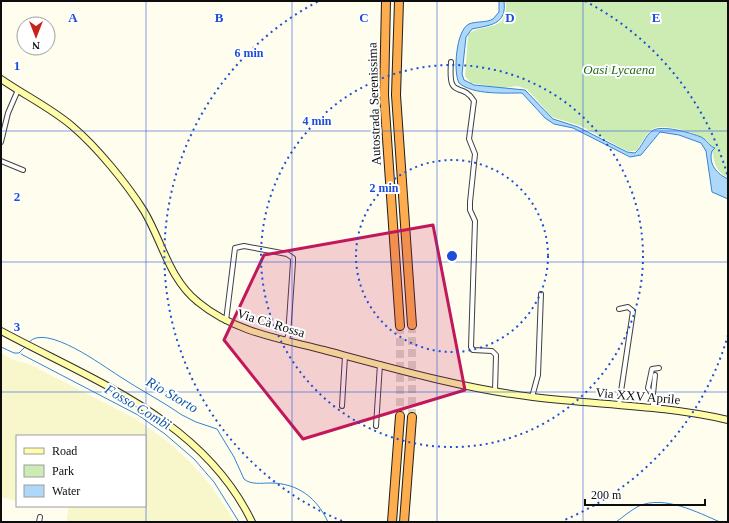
<svg xmlns="http://www.w3.org/2000/svg" width="729" height="523" viewBox="0 0 729 523" font-family="'Times New Roman',serif">
  <rect width="100%" height="100%" fill="#fffded"/>
  <path fill="#f7f7cb" d="M 1,353 L 13,360 L 29,364 L 134,418 L 167,441 L 189,461 L 211,486 L 235,522 L 66,522 L 69,506 L 145,506 L 145,436 L 17,436 L 17,501 L 1,497 Z"/>
  <path fill="#ccecb4" d="M 505,1 L 728,1 L 728,178 C 711,168 716,159 710,144 C 705,134 662,122 653,129 C 646,133 641,145 636,151 L 627,151 L 581,126 L 552,117 L 527,89 L 517,86 L 502,88 L 471,83 L 465,76 L 468,35 C 477,24 502,31 505,14 C 506,9 507,5 505,1 Z"/>
  <path fill="#aed7fa" stroke="#3185d6" d="M 499,1 L 504,1 C 507,25 490,25 472,29 L 466,37 L 462,74 L 464,80 L 474,85 L 525,90 L 553,119 L 578,127 L 627,152 L 635,153 C 642,147 645,136 652,131 C 661,124 691,133 701,137 C 707,140 710,147 715,148 L 712,151 C 708,164 717,174 728,179 L 728,199 L 712,192 L 706,151 L 701,143 L 679,135 L 660,132 L 641,155 L 630,157 L 573,128 L 554,124 L 545,118 L 522,93 C 504,93 473,95 459,83 C 453,72 456,30 469,24 C 476,21 486,23 493,19 L 499,12 Z"/>
  <g fill="none" stroke-linecap="round" stroke-linejoin="round">
    <path stroke="#3185d6" stroke-width="1" d="M 29,342 C 46,323 103,366 119,376 C 140,390 162,401 182,415 L 196,422 L 217,429 L 234,457 L 244,479 C 251,485 261,483 270,483 C 298,483 317,498 328,522
      M 1,347 L 14,353 L 19,353 L 26,346
      M 21,354 L 138,415 L 165,434 L 194,459 L 214,482 L 239,522
      M 616,522 C 623,517 631,510 639,506 C 664,495 697,512 720,522"/>
    <path stroke="#dbd9cb" stroke-width="8" stroke-dasharray="8 4" stroke-linecap="butt" d="M 412,325 L 412,417
      M 400,326 L 400,416"/>
    <g stroke="#404040" stroke-width="6">
      <path id="street" d="M 451,62 C 448,102 461,80 474,101 L 469,139 L 475,154 L 470,202 L 470,210 L 475,221 L 471,347 L 473,350 L 492,351 L 496,355 L 495,391
        M 1,142 L 8,113 L 18,90
        M 1,161 L 23,170
        M 619,309 L 628,307 L 633,311 L 619,405
        M 226,321 L 235,248 L 244,246 L 287,254 L 293,258 L 293,262 L 288,336 L 286,341
        M 653,394 L 655,375
        M 532,397 L 538,375 L 541,294
        M 342,406 L 345,356
        M 653,408 L 653,396 L 648,388 L 652,369 L 659,368
        M 376,426 L 380,364
        M 39,522 L 40,517"/>
    </g>
    <g stroke="#2f2f2f" stroke-width="8">
      <path id="secondary" d="M 1,79 C 24,95 51,108 72,126 C 97,147 127,184 144,211 C 162,241 169,279 198,302 C 234,332 281,339 324,350 C 391,368 465,389 533,397 C 598,405 664,405 728,420
        M 1,331 C 94,381 203,420 252,522"/>
    </g>
    <g stroke="#1e1e1e" stroke-width="10">
      <path id="highway" d="M 386,1 L 384,95 L 400,326
        M 399,1 L 396,95 L 412,325
        M 392,522 L 400,416
        M 404,522 L 412,417"/>
    </g>
    <use href="#street" stroke="#fff" stroke-width="4"/>
    <use href="#secondary" stroke="#fffda8" stroke-width="6"/>
    <use href="#highway" stroke="#fdad4d" stroke-width="8"/>
  </g>
  <path fill="#c2185b" fill-opacity="0.2" stroke="#c2185b" stroke-width="3" stroke-linejoin="round" d="M 433,225 L 465,390 L 303,439 L 224,340 L 264,255 Z"/>
  <path fill="none" stroke="#1d4ed8" stroke-width="1" stroke-opacity="0.55" d="M 146,1 L 146,522M 292,1 L 292,522M 437,1 L 437,522M 583,1 L 583,522M 1,131 L 728,131M 1,262 L 728,262M 1,392 L 728,392"/>
  <g fill="none" stroke="#1d4ed8" stroke-width="2" stroke-dasharray="2 4">
    <circle cx="452" cy="256" r="96"/>
    <circle cx="452" cy="256" r="191"/>
    <path d="M728 335A287 287 0 0 1 562 521M342 521A287 287 0 0 1 319 1M585 1A287 287 0 0 1 728 177"/>
  </g>
  <g text-anchor="middle" dominant-baseline="central" stroke-width="4" stroke-linejoin="round" paint-order="stroke">
    <g font-size="13" font-style="italic" fill="#236919" stroke="#fff">
      <text x="619" y="69">Oasi Lycaena</text>
    </g>
    <g font-size="13" fill="#0d0d0d" stroke="#fff">
      <text transform="translate(374 104) rotate(-92)">Autostrada Serenissima</text>
      <text transform="translate(271 323) rotate(17)">Via Cà Rossa</text>
      <text transform="translate(638 396) rotate(5)">Via XXV Aprile</text>
    </g>
    <g font-size="14" font-style="italic" fill="#0e57a7" stroke="#fff">
      <text transform="translate(172 395) rotate(30)">Rio Storto</text>
      <text transform="translate(138 407) rotate(31)">Fosso Combi</text>
    </g>
  </g>
  <g font-size="13" text-anchor="middle" font-weight="bold" fill="#1d4ed8" stroke="#fff" stroke-width="4" stroke-linejoin="round" paint-order="stroke">
    <text x="73" y="22">A</text>
    <text x="219" y="22">B</text>
    <text x="364" y="22">C</text>
    <text x="510" y="22">D</text>
    <text x="656" y="22">E</text>
    <text x="17" y="70">1</text>
    <text x="17" y="201">2</text>
    <text x="17" y="331">3</text>
  </g>
  <circle cx="452" cy="256" r="6" fill="#1d4ed8" stroke="#fff" stroke-width="2"/>
  <g font-size="12" text-anchor="middle" font-weight="bold" fill="#1d4ed8" stroke="#fff" stroke-width="4" stroke-linejoin="round" paint-order="stroke">
    <text x="249" y="57">6 min</text>
    <text x="317" y="125">4 min</text>
    <text x="384" y="192">2 min</text>
  </g>
  <rect width="729" height="523" fill="none" stroke="#0d0d0d" stroke-width="4"/>
  <rect x="16" y="435" width="130" height="72" fill="#ffffff" stroke="#9e9e9e"/>
  <rect x="24" y="448" width="20" height="6" fill="#fffda8" stroke="#9e9e9e"/>
  <text x="52" y="455" font-size="12" fill="#0d0d0d">Road</text>
  <rect x="24" y="465" width="20" height="12" fill="#ccecb4" stroke="#9e9e9e"/>
  <text x="52" y="475" font-size="12" fill="#0d0d0d">Park</text>
  <rect x="24" y="485" width="20" height="12" fill="#aed7fa" stroke="#9e9e9e"/>
  <text x="52" y="495" font-size="12" fill="#0d0d0d">Water</text>
  <g transform="translate(36 36) rotate(180)"><circle r="19" fill="#ffffff" stroke="#9e9e9e"/>
  <path d="M0-3L7 15L0 10L-7 15Z" fill="#c6231c"/>
  <text y="-6" font-size="11" font-weight="bold" text-anchor="middle" fill="#0d0d0d">N</text>
  </g>
  <path d="M585 499v6h120v-6" fill="none" stroke="#0d0d0d" stroke-width="2"/>
  <text x="591" y="499" font-size="12" fill="#0d0d0d" stroke="#ffffff" stroke-width="3" paint-order="stroke">200 m</text>
</svg>
